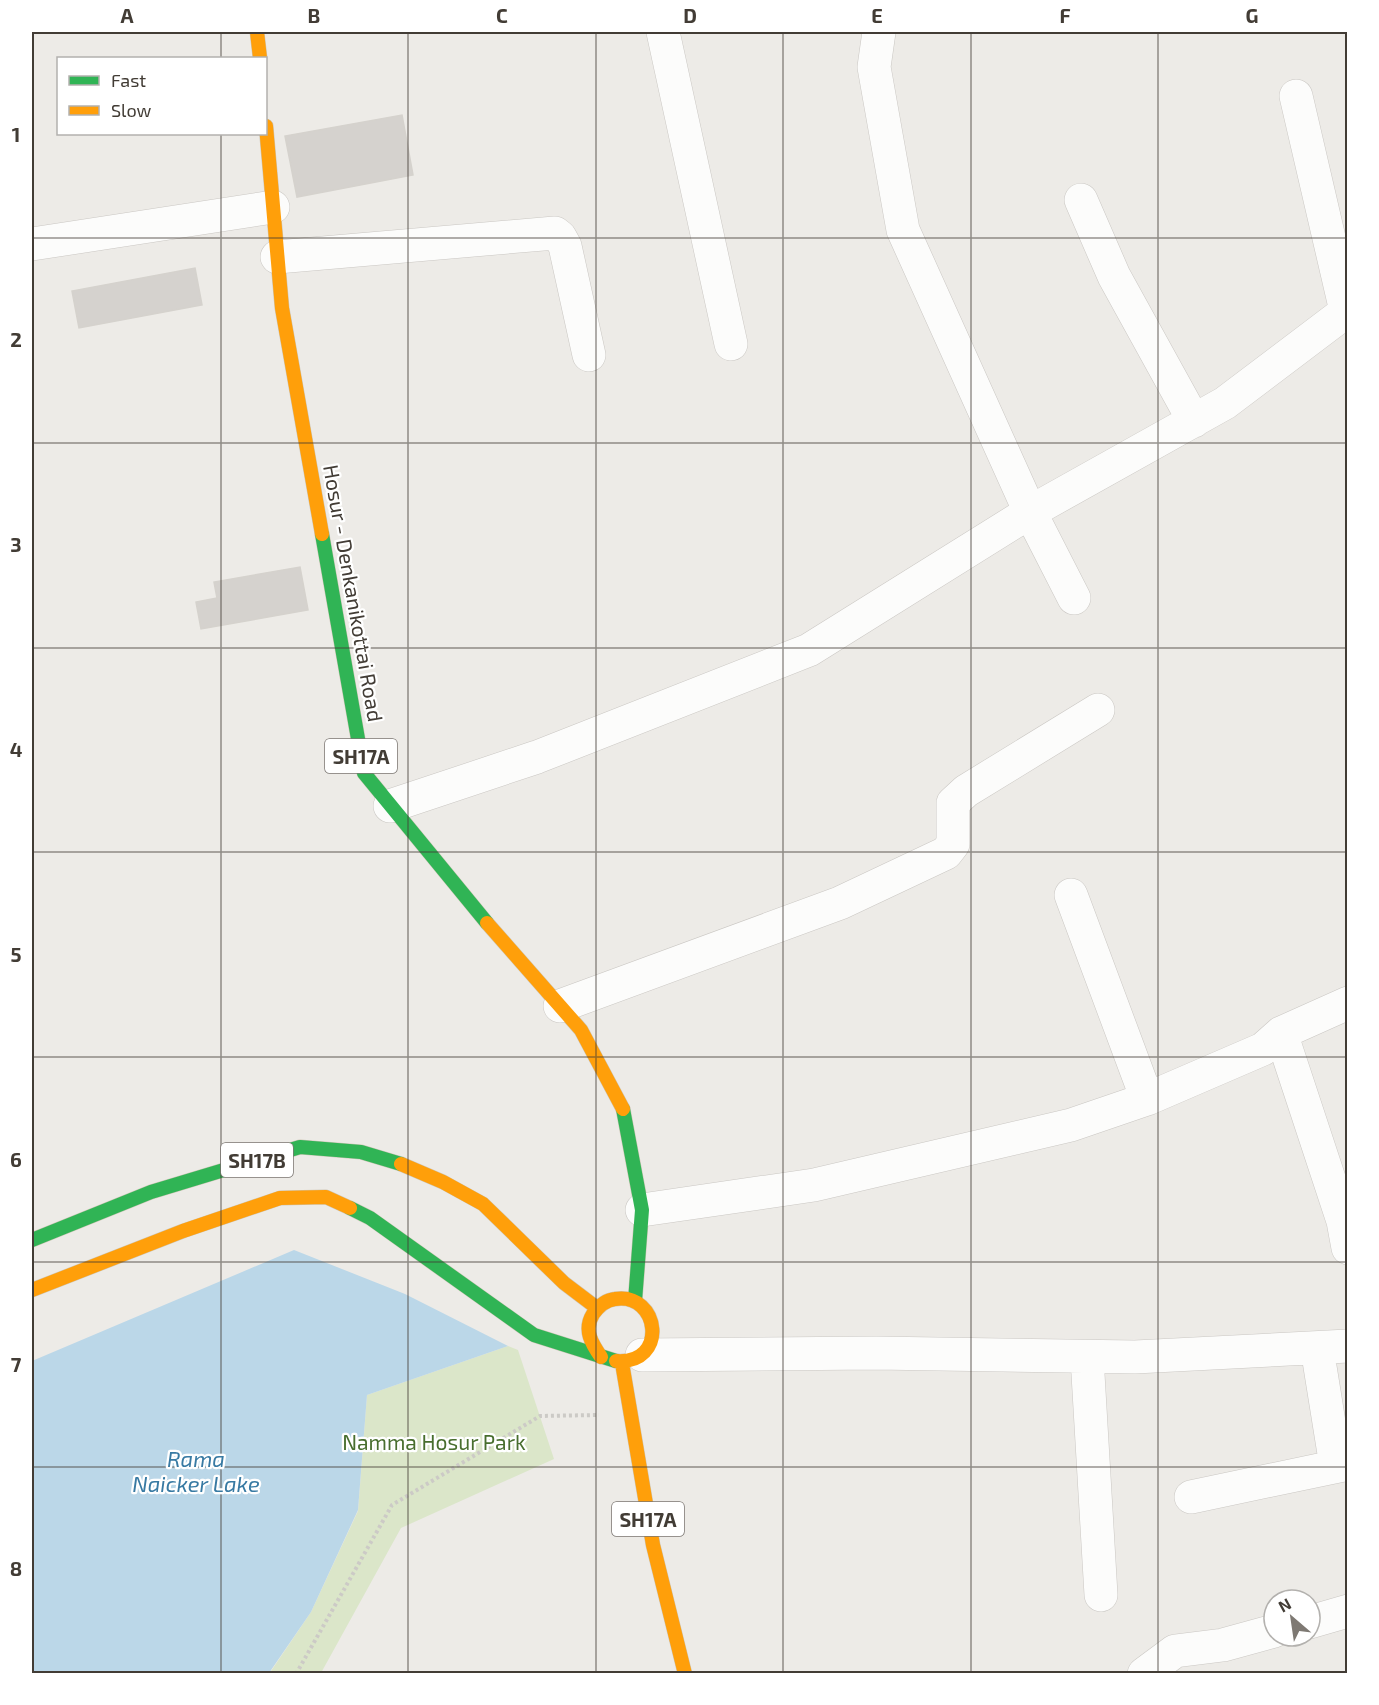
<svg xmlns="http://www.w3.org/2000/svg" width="1379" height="1705" viewBox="0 0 1379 1705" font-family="'Exo 2',sans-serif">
  <rect width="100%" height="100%" fill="#edebe7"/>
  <path fill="#dbe6c9" d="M 508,1346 L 518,1350 L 554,1459 L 401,1528 L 321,1673 L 269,1674 L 311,1612 L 358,1511 L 367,1395 Z"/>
  <path fill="#bbd7e8" d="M 294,1250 L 405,1294 L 508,1346 L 367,1395 L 358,1510 L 311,1612 L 269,1673 L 32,1673 L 32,1361 Z"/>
  <path fill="#d5d2ce" stroke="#d5d2cd" stroke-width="1.5" d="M 402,115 L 413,175 L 297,197 L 285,136 Z
    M 195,268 L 202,305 L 79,328 L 72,291 Z
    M 300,567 L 308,610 L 201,629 L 196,602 L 217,598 L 214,582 Z"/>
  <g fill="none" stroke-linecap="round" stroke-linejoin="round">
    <g stroke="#cac7c3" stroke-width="34">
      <path id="street" d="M 663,32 L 731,344
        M 1296,96 L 1346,311
        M 1081,200 L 1114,276 L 1194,421
        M 32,244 L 273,207
        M 277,257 L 555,233 L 560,237 L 565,246 L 589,355
        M 1074,598 L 1030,512 L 1225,403 L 1348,310
        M 390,806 L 537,757 L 809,650 L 1030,512 L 903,230 L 874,67 L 879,32
        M 1071,895 L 1147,1099
        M 560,1006 L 840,903 L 946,853 L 953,844 L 953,803 L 966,791 L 1098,710
        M 1281,1033 L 1343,1221 L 1348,1248
        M 642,1210 L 814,1185 L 1071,1125 L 1147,1099 L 1263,1049 L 1281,1033 L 1348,1003
        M 1317,1348 L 1336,1466
        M 642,1355 L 876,1353 L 1135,1357 L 1348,1346
        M 1087,1357 L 1101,1595
        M 1191,1497 L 1348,1464
        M 1310,1622 L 1348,1611
        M 1144,1674 L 1175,1651 L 1223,1645 L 1274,1631"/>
    </g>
    <g stroke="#cec6b6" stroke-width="15">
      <path id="fast" d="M 322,534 L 364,773 L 487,923
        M 623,1109 L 642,1210 L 635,1301
        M 350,1208 L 370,1218 L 534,1335 L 616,1361
        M 32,1240 L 151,1192 L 300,1147 L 361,1152 L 401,1164"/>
    </g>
    <g stroke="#cec6b6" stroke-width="15">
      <path id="slow" d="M 257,32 L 260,58
        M 266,126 L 282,308 L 322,534
        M 487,923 L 581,1030 L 623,1109
        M 401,1164 L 443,1182 L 483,1204 L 564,1283 L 597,1308
        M 32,1290 L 183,1231 L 280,1198 L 326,1197 L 350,1208
        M 601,1357 C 592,1344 583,1330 593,1314 C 598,1307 606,1300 615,1299 C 660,1292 669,1365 616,1361
        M 622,1363 L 653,1545 L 685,1674"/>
    </g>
    <path stroke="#cccac6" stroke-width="4" stroke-dasharray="3 3" stroke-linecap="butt" d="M 296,1674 L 392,1505 L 540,1416 L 599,1415"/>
    <use href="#street" stroke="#fcfcfb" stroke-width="33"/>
    <use href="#fast" stroke="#30b455" stroke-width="14"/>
    <use href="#slow" stroke="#ff9f0a" stroke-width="14"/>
  </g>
  <path fill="none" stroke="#423c35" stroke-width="1.5" stroke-opacity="0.55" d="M 221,32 L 221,58M 408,32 L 408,1674M 596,32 L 596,1674M 783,32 L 783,1674M 971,32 L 971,1674M 1158,32 L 1158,1674M 221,134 L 221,1674M 32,238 L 1348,238M 32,443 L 1348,443M 32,648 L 1348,648M 32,852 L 1348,852M 32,1057 L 1348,1057M 32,1262 L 1348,1262M 32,1467 L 1348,1467"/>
  <g text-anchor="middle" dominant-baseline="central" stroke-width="4.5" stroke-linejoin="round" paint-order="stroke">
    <g fill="#fff" stroke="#7b7672" stroke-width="1.5">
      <rect x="325" y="739" width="72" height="34" rx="4.5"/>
      <rect x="221" y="1143" width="72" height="34" rx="4.5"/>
      <rect x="612" y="1502" width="72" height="34" rx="4.5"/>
    </g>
    <g font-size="20" font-weight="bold" fill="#423c35">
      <text x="361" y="756">SH17A</text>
      <text x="257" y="1160">SH17B</text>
      <text x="648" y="1519">SH17A</text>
    </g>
    <g font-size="21" fill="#423c35" stroke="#fff">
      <text transform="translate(354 593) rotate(80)">Hosur - Denkanikottai Road</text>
    </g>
    <g font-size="21" fill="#486e2e" stroke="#fff">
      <text x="434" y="1441">Namma Hosur Park</text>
    </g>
    <g font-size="22" font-style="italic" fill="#387aa3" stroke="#fff">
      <text x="196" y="1458">Rama<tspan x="196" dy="25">Naicker Lake</tspan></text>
    </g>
  </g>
  <rect width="1379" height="1705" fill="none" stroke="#ffffff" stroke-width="66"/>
  <rect x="57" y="57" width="210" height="78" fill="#ffffff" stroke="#b3b1ae" stroke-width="1.5"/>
  <rect x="69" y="76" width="30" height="9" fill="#30b455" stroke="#b3b1ae" stroke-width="1.5"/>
  <text x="111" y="87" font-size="18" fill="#423c35">Fast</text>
  <rect x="69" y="106" width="30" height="9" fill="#ff9f0a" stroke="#b3b1ae" stroke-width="1.5"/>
  <text x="111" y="117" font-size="18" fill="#423c35">Slow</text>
  <g transform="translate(1292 1618) rotate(331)"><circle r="28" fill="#ffffff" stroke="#b3b1ae" stroke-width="1.5"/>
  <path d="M0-4.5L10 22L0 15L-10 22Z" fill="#7e7973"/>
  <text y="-9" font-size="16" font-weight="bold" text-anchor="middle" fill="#423c35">N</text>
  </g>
  <rect x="33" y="33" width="1313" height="1639" fill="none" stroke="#423c35" stroke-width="2"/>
  <g font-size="20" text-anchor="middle" font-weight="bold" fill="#423c35">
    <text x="127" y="23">A</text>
    <text x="314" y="23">B</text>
    <text x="502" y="23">C</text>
    <text x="690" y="23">D</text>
    <text x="877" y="23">E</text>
    <text x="1065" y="23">F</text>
    <text x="1252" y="23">G</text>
    <text x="16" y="142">1</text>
    <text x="16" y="347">2</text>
    <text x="16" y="552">3</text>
    <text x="16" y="757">4</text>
    <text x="16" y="962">5</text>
    <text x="16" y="1167">6</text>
    <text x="16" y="1372">7</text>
    <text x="16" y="1576">8</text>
  </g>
</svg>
